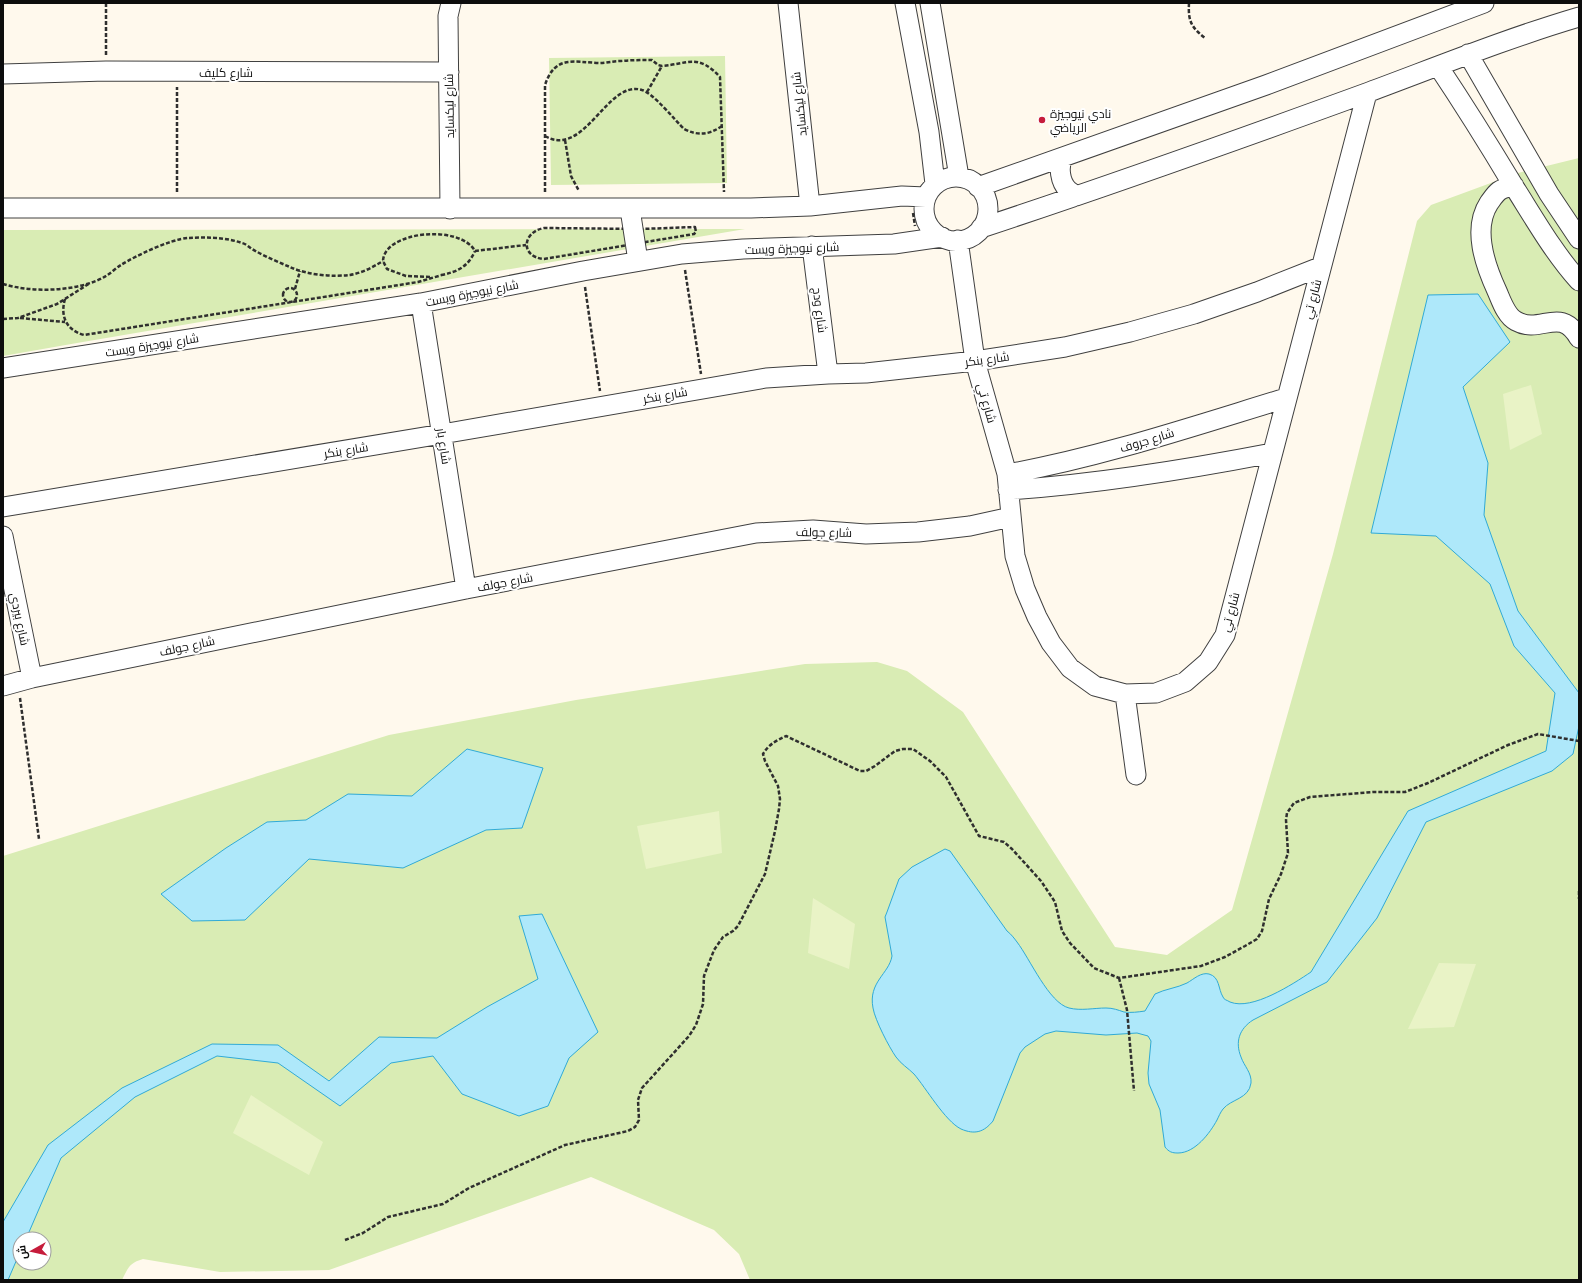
<svg xmlns="http://www.w3.org/2000/svg" width="1582" height="1283" viewBox="0 0 1582 1283" font-family="'Libre Baskerville',Cairo,serif">
  <rect width="100%" height="100%" fill="#fff9ed"/>
  <path fill="#d9ecb4" fill-rule="evenodd" d="M 725,56 L 727,183 L 551,185 L 549,58 Z
    M 1579,158 L 1579,1280 L 750,1280 L 739,1254 L 714,1230 L 591,1177 L 329,1270 L 220,1272 L 143,1259 C 129,1263 128,1268 122,1280 L 3,1280 L 3,856 L 389,735 L 576,700 L 805,664 L 877,662 L 907,671 L 963,712 L 1115,947 L 1167,955 L 1232,910 L 1333,554 L 1417,221 L 1431,205 L 1518,173 ZM 20,1239 L 44,1239 L 44,1263 L 20,1263 Z
    M 745,229 L 77,343 L 3,356 L 3,230 Z"/>
  <path fill="#e9f3c6" d="M 1531,385 L 1542,434 L 1510,450 L 1503,394 Z
    M 719,811 L 722,853 L 646,869 L 637,826 Z
    M 813,898 L 855,924 L 849,969 L 808,953 Z
    M 1439,963 L 1476,964 L 1454,1027 L 1408,1029 Z
    M 251,1095 L 323,1142 L 309,1175 L 233,1133 Z"/>
  <path fill="#aee8fa" stroke="#30aad6" d="M 1478,294 L 1510,342 L 1463,387 L 1488,463 L 1484,515 L 1518,611 L 1579,693 L 1579,726 L 1573,754 L 1552,771 L 1426,822 L 1377,918 L 1327,982 L 1253,1020 C 1239,1029 1235,1042 1241,1057 C 1244,1066 1252,1073 1251,1083 C 1249,1099 1231,1099 1223,1109 C 1220,1113 1219,1116 1217,1120 C 1210,1133 1195,1153 1178,1153 C 1172,1153 1169,1152 1165,1147 L 1160,1110 L 1149,1084 L 1148,1073 L 1151,1041 L 1148,1036 L 1137,1033 L 1106,1035 L 1056,1031 L 1045,1034 L 1025,1047 L 1020,1053 L 993,1121 C 984,1132 975,1135 961,1129 C 945,1121 926,1088 914,1074 C 908,1068 901,1064 896,1057 C 889,1047 875,1020 873,1008 C 868,982 889,974 892,956 L 885,917 L 887,912 L 899,879 L 912,867 L 945,849 L 950,851 L 1007,931 C 1011,934 1014,938 1017,942 C 1030,959 1049,1003 1069,1008 C 1081,1011 1094,1008 1106,1008 C 1113,1008 1118,1010 1124,1012 C 1131,1013 1138,1012 1145,1011 L 1155,994 C 1165,989 1177,988 1187,983 C 1194,979 1201,972 1209,974 C 1220,977 1218,989 1223,997 C 1224,1000 1227,1000 1230,1002 C 1252,1011 1293,984 1311,972 L 1408,811 L 1546,751 L 1555,693 L 1514,646 L 1490,584 L 1436,536 L 1371,533 L 1428,295 Z
    M 467,749 L 543,768 L 522,828 L 486,830 L 403,868 L 309,859 L 245,920 L 192,921 L 161,894 L 226,848 L 267,822 L 306,820 L 348,794 L 412,796 Z
    M 542,914 L 598,1032 L 569,1058 L 548,1106 L 519,1116 L 462,1094 L 433,1056 L 391,1063 L 340,1106 L 278,1063 L 217,1056 L 135,1097 L 61,1158 L 26,1239 L 20,1239 L 20,1252 L 8,1280 L 3,1280 L 3,1222 L 48,1145 L 122,1088 L 212,1044 L 278,1045 L 329,1081 L 379,1037 L 437,1038 L 487,1007 L 538,979 L 519,916 Z"/>
  <g fill="none" stroke-linecap="round" stroke-linejoin="round">
    <g stroke="#404040" stroke-width="21">
      <path id="minor" d="M 788,3 L 810,206
        M 905,3 L 929,132 L 935,184
        M 930,3 L 959,177
        M 1468,54 L 1549,194 L 1579,239
        M 1438,66 C 1464,105 1489,145 1513,185 C 1534,218 1553,252 1579,281
        M 3,74 L 106,71 L 449,72
        M 1063,157 C 1058,167 1060,182 1068,190 C 1070,192 1074,194 1076,196
        M924 209a32 32 0 1 1 64 0a32 32 0 1 1-64 0Z
        M 1514,186 C 1509,187 1503,188 1499,191 C 1495,194 1492,199 1489,203 C 1472,229 1485,265 1497,291 C 1501,300 1506,316 1516,321 C 1541,335 1560,305 1579,338
        M 978,187 L 1266,85 L 1484,3
        M 3,208 L 751,208 L 810,206 L 902,196 L 926,197
        M 450,209 L 448,16 L 451,3
        M 630,209 L 638,261
        M 981,228 C 1111,185 1240,139 1369,92 C 1439,66 1508,38 1579,17
        M 958,240 L 975,361 L 1007,474 L 1015,556 L 1025,589 L 1037,617 L 1051,643 L 1070,668 L 1095,686 L 1125,694 L 1156,693 L 1185,682 L 1208,662 L 1225,635 L 1367,93
        M 812,246 L 828,374
        M 421,303 L 466,589
        M 3,368 L 421,303 L 583,271 L 682,254 L 743,249 L 894,244 L 942,237
        M 1007,474 C 1102,457 1194,426 1286,398
        M 1008,490 C 1097,484 1184,470 1272,453
        M 3,507 L 442,434 L 766,378 L 828,374 L 866,373 L 975,361 L 1065,347 L 1130,332 L 1194,314 L 1257,292 L 1320,267
        M 3,536 L 32,678
        M 3,686 L 32,678 L 466,589 L 756,533 L 813,530 L 866,534 L 918,532 L 970,526 L 1011,517
        M 1125,694 L 1136,775"/>
    </g>
    <path stroke="#2f2f2f" stroke-width="2.5" stroke-dasharray="4 2" stroke-linecap="butt" d="M 106,3 L 106,55
      M 1189,3 C 1188,21 1191,27 1205,38
      M 647,92 L 662,66
      M 545,136 C 585,159 607,79 642,90 C 653,93 675,120 684,129 C 698,136 709,135 722,126
      M 565,140 L 571,176 L 579,191
      M 177,192 L 177,87
      M 545,192 L 545,85 C 555,55 573,62 599,63 C 606,63 613,61 621,61 C 631,60 642,60 652,60 L 658,65 L 662,66 C 688,64 698,53 720,77 L 724,192
      M 913,213 L 915,226
      M 695,227 L 696,232 L 694,234 L 544,259 C 520,257 522,232 544,228 L 641,229 Z
      M 685,270 L 701,374
      M 441,275 C 457,272 468,267 475,251
      M 430,277 L 406,276 L 387,269 L 383,261 C 384,231 460,224 475,251 L 526,245
      M 3,284 C 32,293 79,292 106,276 C 111,273 116,268 121,265 C 135,256 171,239 188,238 C 205,237 225,237 242,243 C 246,244 249,247 252,249 C 264,256 278,262 290,267 C 307,275 332,277 350,275 C 362,273 373,267 383,261
      M 585,287 L 600,391
      M283 295a7 7 0 1 1 14 0a7 7 0 1 1-14 0Z
      M 295,289 L 300,271
      M 65,299 C 60,316 66,330 84,335 L 418,282 L 442,275
      M 20,318 L 65,322
      M 3,319 L 18,318 L 57,304 L 90,283
      M 20,698 L 39,839
      M 1579,891 L 1579,899
      M 1119,978 L 1127,1010 L 1134,1091
      M 345,1240 L 363,1233 L 388,1217 L 443,1204 L 469,1188 L 565,1145 L 628,1131 L 635,1127 L 639,1120 L 638,1100 L 642,1088 L 689,1036 L 696,1025 L 703,1004 L 704,976 L 714,950 L 723,937 L 733,931 L 738,926 L 765,874 L 775,831 L 779,809 L 780,799 L 778,786 L 765,761 L 763,754 C 769,744 776,741 786,736 L 860,771 L 866,771 L 875,766 L 895,751 L 903,749 L 913,749 L 930,761 L 946,777 L 979,836 L 1004,842 L 1012,849 L 1041,881 L 1055,902 L 1062,931 L 1070,943 L 1094,968 L 1119,978 L 1201,966 L 1225,957 L 1245,946 L 1257,939 L 1262,931 L 1269,899 L 1281,874 L 1288,853 L 1286,820 L 1287,813 L 1294,803 L 1310,797 L 1373,792 L 1405,792 L 1428,783 L 1508,745 L 1538,734 L 1579,741"/>
    <use href="#minor" stroke="#fff" stroke-width="19"/>
  </g>
  <circle fill="#c61c3b" stroke="#fff" stroke-width="1.5" cx="1042" cy="120" r="4"/>
  <g text-anchor="middle" dominant-baseline="central" stroke-width="4" stroke-linejoin="round" paint-order="stroke">
    <g font-size="12" fill="#0d0d0d" stroke="#fff">
      <text x="226" y="72">شارع كليف</text>
      <text transform="translate(799 104) rotate(-96)">شارع ليكسايد</text>
      <text transform="translate(449 106) rotate(-91)">شارع ليكسايد</text>
      <text transform="translate(792 248) rotate(-2)">شارع نيوجيزة ويست</text>
      <text transform="translate(472 293) rotate(-11)">شارع نيوجيزة ويست</text>
      <text transform="translate(1312 299) rotate(-75)">شارع تي</text>
      <text transform="translate(820 310) rotate(83)">شارع ودج</text>
      <text transform="translate(152 345) rotate(-9)">شارع نيوجيزة ويست</text>
      <text transform="translate(987 359) rotate(-8)">شارع بنكر</text>
      <text transform="translate(665 395) rotate(-10)">شارع بنكر</text>
      <text transform="translate(987 403) rotate(74)">شارع تي</text>
      <text transform="translate(1147 440) rotate(-17)">شارع جروف</text>
      <text transform="translate(444 446) rotate(81)">شارع بار</text>
      <text transform="translate(346 450) rotate(-9)">شارع بنكر</text>
      <text transform="translate(824 532) rotate(1)">شارع جولف</text>
      <text transform="translate(505 582) rotate(-11)">شارع جولف</text>
      <text transform="translate(1230 612) rotate(-75)">شارع تي</text>
      <text transform="translate(20 619) rotate(78)">شارع بيردي</text>
      <text transform="translate(187 646) rotate(-12)">شارع جولف</text>
    </g>
    <g font-size="12" fill="#0d0d0d" stroke="#fff" text-anchor="start">
      <text x="1050" y="113">نادي نيوجيزة<tspan x="1050" dy="14">الرياضي</tspan></text>
    </g>
  </g>
  <rect width="1582" height="1283" fill="none" stroke="#0d0d0d" stroke-width="8"/>
  <g transform="translate(32 1251) rotate(262)"><circle r="19" fill="#ffffff" stroke="#9e9e9e"/>
  <path d="M0-3L7 15L0 10L-7 15Z" fill="#c61c3b"/>
  <text y="-6" font-size="11" font-weight="bold" text-anchor="middle" fill="#0d0d0d">ش</text>
  </g>
</svg>
